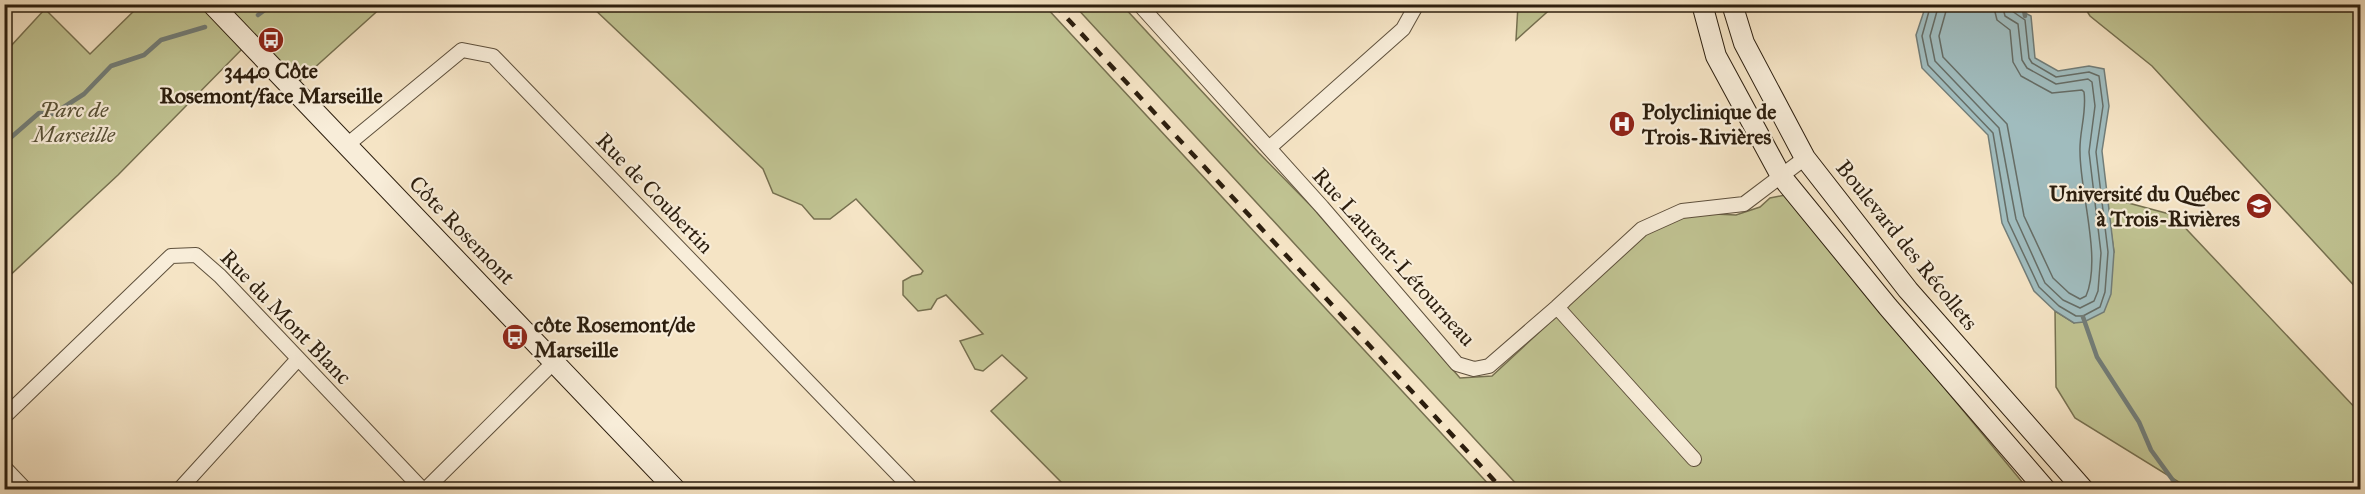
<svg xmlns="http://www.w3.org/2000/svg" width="2365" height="494" viewBox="0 0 2365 494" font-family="'IM FELL Great Primer',serif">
  <rect width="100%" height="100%" fill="#f5e4c5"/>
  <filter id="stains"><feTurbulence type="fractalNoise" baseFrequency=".00333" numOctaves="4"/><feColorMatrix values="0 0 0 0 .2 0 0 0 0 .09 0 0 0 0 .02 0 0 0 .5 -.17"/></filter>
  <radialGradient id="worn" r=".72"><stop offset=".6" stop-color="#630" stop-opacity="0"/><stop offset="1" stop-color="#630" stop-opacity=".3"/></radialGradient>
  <path fill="#c0c392" stroke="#767050" stroke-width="1.5" d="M 140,5 L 384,5 L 292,88 L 249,42 L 118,175 L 5,280 L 4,50 L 9,48 L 45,9 L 90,54 Z
    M 590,5 L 1044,5 L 1493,489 L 1068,489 L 991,411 L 1027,378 L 1002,355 L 983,371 L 975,369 L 960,341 L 983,334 L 946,295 L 937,299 L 931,309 L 918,311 L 903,295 L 903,281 L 912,276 L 921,274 L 923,271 L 856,199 L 830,219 L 814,219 L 802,205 L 773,193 L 763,169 Z
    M 1074,5 L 1122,5 L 1259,153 L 1313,208 L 1460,378 L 1492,376 L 1645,234 L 1681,217 L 1714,214 L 1736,215 L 1760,207 L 1770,198 L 1785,195 L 2028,489 L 1521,489 Z
    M 1518,5 L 1518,4 L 1555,5 L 1516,40 Z
    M 2083,5 L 2360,5 L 2360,292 L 2152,66 L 2090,16 Z
    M 2106,197 L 2173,215 L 2360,413 L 2360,489 L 2319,489 L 2306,484 L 2291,489 L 2190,489 L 2075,418 L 2056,387 L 2055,311 L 2074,323 L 2114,252 Z"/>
  <path fill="#a0bcbe" stroke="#727d78" stroke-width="1.5" d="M 1926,5 L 2010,5 L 2031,16 L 2035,58 L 2058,71 L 2089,66 L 2104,69 L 2109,106 L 2102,151 L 2114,252 L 2111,294 L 2104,312 L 2084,322 L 2074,323 L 2055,311 L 2034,291 L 2002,223 L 1988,135 L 1922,68 L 1916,35 Z"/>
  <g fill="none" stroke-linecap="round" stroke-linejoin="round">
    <path stroke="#666d66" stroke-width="1.5" d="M 1931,4 L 1922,36 L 1928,65 L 1993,133 L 2008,221 L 2039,287 L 2059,306 L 2076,316 L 2083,316 L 2100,307 L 2105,292 L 2108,252 L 2096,152 L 2103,106 L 2099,76 L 2089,72 L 2056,77 L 2032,63 L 2029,58 L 2025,20 L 2012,11 L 2010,4
      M 1939,4 L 1930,36 L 1935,61 L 1999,128 L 2016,219 L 2045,283 L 2063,300 L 2080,308 L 2094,301 L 2098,291 L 2101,253 L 2089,152 L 2095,106 L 2092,82 L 2088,79 L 2056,84 L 2027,68 L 2022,60 L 2018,24 L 2005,16 L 2002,4
      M 1948,4 L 1939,36 L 1943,57 L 2007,124 L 2024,216 L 2053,278 L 2069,293 L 2080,299 L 2086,296 C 2102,259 2080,193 2080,152 C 2079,132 2087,113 2084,92 L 2082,90 L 2052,93 L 2021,76 L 2013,62 L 2010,30 L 1997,20 L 1993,4"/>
    <path stroke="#727d78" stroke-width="4.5" d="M 2023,4 L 2025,16
      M 258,15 L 273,4
      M 4,146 L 8,140 L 39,113 L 53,114 L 84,94 L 111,66 L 144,55 L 161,40 L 205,27
      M 2083,317 L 2097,357 L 2139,422 L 2151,450 L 2180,490"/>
    <g stroke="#5e503c" stroke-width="16">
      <path id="street" d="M 1139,4 L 1322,207 L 1457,364 L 1474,369 L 1489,366 L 1557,307 L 1642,229 L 1682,211 L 1744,204 L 1805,158
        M 347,145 L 462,50 L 493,56 L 913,490
        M 1269,148 L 1403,29 L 1417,4
        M 1564,301 L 1557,307 L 1694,459
        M 4,417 L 171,256 L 196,255 L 220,276 L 423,490
        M 4,467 L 26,490
        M 179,490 L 298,359
        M 425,490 L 554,362"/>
    </g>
    <g stroke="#2c1e0e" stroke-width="22">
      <path id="secondary" d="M 212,4 L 676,490
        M 1702,4 L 1716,56 L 1781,176 L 1888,307 L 2046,490
        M 1732,4 L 1744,43 L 1805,158 L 1908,290 L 2084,490"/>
    </g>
    <use href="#street" stroke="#f8edd9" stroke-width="14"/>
    <use href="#secondary" stroke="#f8edd9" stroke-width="20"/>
    <path stroke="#2c1e0e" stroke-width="4.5" stroke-dasharray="10 10" stroke-linecap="butt" d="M 1054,4 L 1503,490"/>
  </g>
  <defs>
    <g id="bus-disc" transform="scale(1.35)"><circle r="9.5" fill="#8f2418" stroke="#f8edd9"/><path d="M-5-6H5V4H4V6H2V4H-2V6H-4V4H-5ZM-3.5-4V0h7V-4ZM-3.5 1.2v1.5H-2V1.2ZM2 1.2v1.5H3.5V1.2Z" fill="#fff"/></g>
    <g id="hospital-disc" transform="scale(1.35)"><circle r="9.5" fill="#8f2418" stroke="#f8edd9"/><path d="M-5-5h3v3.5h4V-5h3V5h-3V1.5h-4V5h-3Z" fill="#fff"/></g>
    <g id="university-disc" transform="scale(1.35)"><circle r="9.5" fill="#8f2418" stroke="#f8edd9"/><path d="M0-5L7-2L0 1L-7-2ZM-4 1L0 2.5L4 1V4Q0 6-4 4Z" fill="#fff"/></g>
  </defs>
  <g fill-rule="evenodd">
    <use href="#bus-disc" x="271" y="40"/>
    <use href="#hospital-disc" x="1622" y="124"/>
    <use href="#university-disc" x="2259" y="206"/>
    <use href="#bus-disc" x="515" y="337"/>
  </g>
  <g text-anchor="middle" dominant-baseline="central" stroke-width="4.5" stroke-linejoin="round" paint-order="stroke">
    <g font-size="22" font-weight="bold" fill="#2c1e0e" stroke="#f8edd9" text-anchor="start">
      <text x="271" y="70" text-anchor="middle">3440 Côte<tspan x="271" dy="25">Rosemont/face Marseille</tspan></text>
      <text x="1642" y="111">Polyclinique de<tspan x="1642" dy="25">Trois-Rivières</tspan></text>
      <text x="2240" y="193" text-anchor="end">Université du Québec<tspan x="2240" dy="25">à Trois-Rivières</tspan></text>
      <text x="534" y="324">côte Rosemont/de<tspan x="534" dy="25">Marseille</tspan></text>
    </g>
    <g font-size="22" font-style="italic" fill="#585036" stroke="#f8edd9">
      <text x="74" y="109">Parc de<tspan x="74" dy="25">Marseille</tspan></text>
    </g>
    <g font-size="22" fill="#2c1e0e" stroke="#f8edd9">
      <text transform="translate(655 193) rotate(46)">Rue de Coubertin</text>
      <text transform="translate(462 230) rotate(46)">Côte Rosemont</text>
      <text transform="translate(1907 245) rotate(51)">Boulevard des Récollets</text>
      <text transform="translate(1394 257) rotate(48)">Rue Laurent-Létourneau</text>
      <text transform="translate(286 317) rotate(46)">Rue du Mont Blanc</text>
    </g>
  </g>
  <rect width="2365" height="494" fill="none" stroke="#f5e4c5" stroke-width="24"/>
  <rect x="6" y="6" width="2353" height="482" fill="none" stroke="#2c1e0e" stroke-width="3"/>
  <rect x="12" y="12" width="2341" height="470" fill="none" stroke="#2c1e0e" stroke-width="1.5"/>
  <rect width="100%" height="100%" filter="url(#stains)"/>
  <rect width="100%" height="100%" fill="url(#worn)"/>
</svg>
